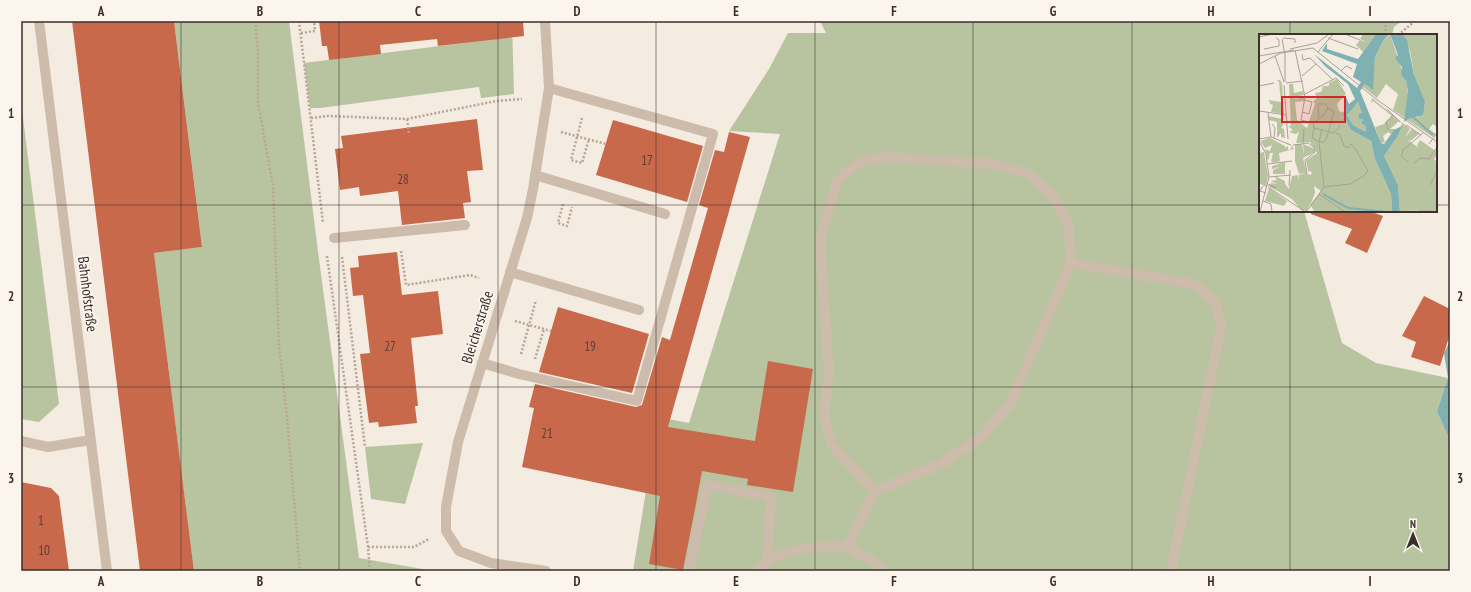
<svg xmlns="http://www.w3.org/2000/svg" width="1471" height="592" viewBox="0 0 1471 592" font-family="'PT Sans Narrow',sans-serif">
  <rect width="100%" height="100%" fill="#f4ebe1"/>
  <path fill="#b8c4a0" d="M 174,21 L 289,21 L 319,259 L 359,558 L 434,571 L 194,571 L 154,253 L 202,247 Z
    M 512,21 L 514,94 L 481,98 L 479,87 L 320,108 L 310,108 L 304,63 L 488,40 Z
    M 820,21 L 1402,21 L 1394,27 L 1392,35 L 1260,35 L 1260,211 L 1304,211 L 1342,343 L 1376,363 L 1448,378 L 1437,411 L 1450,441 L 1450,571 L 633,571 L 658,417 L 689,423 L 780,134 L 729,131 L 769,69 L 788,33 L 826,33 Z
    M 21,102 L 59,404 L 39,422 L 21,419 Z
    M 423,443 L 405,504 L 371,499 L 365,447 Z"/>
  <path fill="#7fb0b2" d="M 1450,341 L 1450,441 L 1437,411 L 1448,378 L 1444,353 Z"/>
  <path fill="#c8694b" d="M 72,21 L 174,21 L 202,247 L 154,253 L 194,571 L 140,571 Z
    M 319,21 L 523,21 L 524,36 L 438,46 L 437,39 L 380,45 L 381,54 L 329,60 L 327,46 L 322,46 Z
    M 477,119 L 483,170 L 467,171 L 471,202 L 463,203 L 465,218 L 402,225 L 398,191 L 360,196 L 359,187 L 340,190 L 335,149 L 343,148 L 341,136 Z
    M 613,120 L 703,146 L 687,202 L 596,175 Z
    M 729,132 L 750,137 L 668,427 L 755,441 L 768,361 L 813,369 L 793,492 L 747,485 L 748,479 L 702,471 L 695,509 L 683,570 L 649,564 L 660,496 L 522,467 L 534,408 L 529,407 L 535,384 L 636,407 L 642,405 L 662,337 L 670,340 L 708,208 L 699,205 L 715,150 L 724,152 Z
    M 1311,211 L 1369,211 L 1383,216 L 1367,253 L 1345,243 L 1352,229 L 1311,214 Z
    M 397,252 L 402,295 L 438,291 L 443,334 L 411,338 L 418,406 L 415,406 L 417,423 L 379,427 L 378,422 L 369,423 L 360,354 L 370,353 L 363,295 L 353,296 L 350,268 L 359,267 L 358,256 Z
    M 1424,296 L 1450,309 L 1450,334 L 1440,366 L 1411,357 L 1416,342 L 1402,336 Z
    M 558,307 L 649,334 L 632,393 L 539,372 Z
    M 21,482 L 51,488 L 59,496 L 69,571 L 21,571 Z"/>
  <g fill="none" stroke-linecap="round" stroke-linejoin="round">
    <path stroke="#b9a596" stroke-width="2.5" stroke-dasharray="2 2" stroke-linecap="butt" d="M 255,21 L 258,51 L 258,102 L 273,186 L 279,346 L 287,417 L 300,571
      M 299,21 L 323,223
      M 301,33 L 315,31 L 314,21
      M 1385,35 L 1386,21
      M 1398,35 L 1415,21
      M 311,118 L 328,116 L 407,119 L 496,101 L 522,99
      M 582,118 L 571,160 L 582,163 L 589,139
      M 407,119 L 409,134
      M 561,132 L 606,144
      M 563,204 L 558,223 L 567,226 L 572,207
      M 401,251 L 406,285 L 470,275 L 479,278
      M 327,256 L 368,547
      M 342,257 L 365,447
      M 515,321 L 551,331
      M 521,354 L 536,300
      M 535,359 L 544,329
      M 370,571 L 368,547 L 414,547 L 429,539"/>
    <path stroke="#cdbbac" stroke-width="10" d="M 535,175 L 665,214
      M 334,238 L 465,225
      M 510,272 L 639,310
      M 482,363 L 519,374 L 637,401 L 713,134 L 549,88
      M 875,491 L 832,445 L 824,414 L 829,372 L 820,240 L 837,181 L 858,163 L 885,157 L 992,164 L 1026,173 L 1052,194 L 1068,223 L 1071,263
      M 848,546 L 878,565 L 883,571
      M 689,571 L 707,485 L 771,497 L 767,563
      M 757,571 L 778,555 L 809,548 L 848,546 L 875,491 L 939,465 L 981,438 L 1010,404 L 1071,263 L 1194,284 L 1215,302 L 1221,327 L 1171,571"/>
    <path stroke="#cdbbac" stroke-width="10" d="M 39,21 L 107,571
      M 545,21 L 549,88 L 533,189 L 527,218 L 458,442 L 446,507 L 446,531 L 459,551 L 491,563 L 546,571
      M 21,441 L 48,447 L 90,440"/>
  </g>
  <path fill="none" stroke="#3b302b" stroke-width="1" stroke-opacity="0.55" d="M 181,21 L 181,571M 339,21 L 339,571M 498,21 L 498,571M 656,21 L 656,571M 815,21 L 815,571M 973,21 L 973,571M 1132,21 L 1132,571M 1290,21 L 1290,35M 21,205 L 1260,205M 1436,205 L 1450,205M 1290,211 L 1290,571M 21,387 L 1450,387"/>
  <g text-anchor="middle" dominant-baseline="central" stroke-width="4" stroke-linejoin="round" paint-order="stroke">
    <g font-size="13" fill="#5e3e33">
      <text x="647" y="160">17</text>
      <text x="403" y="179">28</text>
      <text x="390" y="346">27</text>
      <text x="590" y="346">19</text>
      <text x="547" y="433">21</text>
      <text x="41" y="520">1</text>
      <text x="44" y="550">10</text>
    </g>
    <g font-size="15" fill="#3b302b" stroke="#fbf5ee">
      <text transform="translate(88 294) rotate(83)">Bahnhofstraße</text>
      <text transform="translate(477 327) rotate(-73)">Bleicherstraße</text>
    </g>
  </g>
  <g transform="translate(1259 34)">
    <rect width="178" height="178" fill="#f4ebe1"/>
    <path d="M 104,0 L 117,0 L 104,18 L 97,11 L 101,6 L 107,8 L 101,5 ZM 131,0 L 148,51 L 150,69 L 146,84 L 134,76 L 139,60 L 127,50 L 118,64 L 104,53 L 106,50 L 113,54 L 116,23 L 124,7 ZM 143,0 L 178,0 L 178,93 L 174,90 L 170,95 L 177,100 L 174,103 L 147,85 L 159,83 L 166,71 L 155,41 L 151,17 ZM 78,45 L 87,60 L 78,70 L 80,77 L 85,79 L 92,96 L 112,107 L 116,125 L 132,160 L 133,178 L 56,178 L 51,171 L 62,157 L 55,152 L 56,159 L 53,167 L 48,176 L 42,176 L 33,165 L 11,153 L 12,149 L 19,150 L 11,147 L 18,146 L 16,143 L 18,143 L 26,147 L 26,150 L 30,155 L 33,142 L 39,141 L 40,146 L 40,141 L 46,139 L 40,140 L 36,127 L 36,110 L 43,110 L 45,122 L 44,110 L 54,114 L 56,118 L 44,124 L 48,140 L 52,141 L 53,138 L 49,137 L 47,126 L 58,119 L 51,108 L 37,109 L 40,97 L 37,100 L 30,98 L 34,96 L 29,92 L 32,92 L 30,50 L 34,50 L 35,59 L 44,57 L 45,61 L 35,63 L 36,65 L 45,63 L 45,67 L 36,68 L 38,86 L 48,94 L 56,69 L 54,68 L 58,64 L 56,59 L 62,58 L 64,52 L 70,52 L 70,49 ZM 18,46 L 21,46 L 23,49 L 25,80 L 12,78 L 14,71 L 11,70 L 10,66 L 22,68 L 20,48 ZM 113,64 L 151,95 L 146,103 L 153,95 L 160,100 L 151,107 L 147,105 L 160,114 L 158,111 L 161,106 L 178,118 L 178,125 L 177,122 L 175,126 L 178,127 L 178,177 L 145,176 L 178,178 L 141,178 L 139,151 L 125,122 L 138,103 L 143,89 L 140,87 L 131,95 L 137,95 L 132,100 L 129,98 L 124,102 L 126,108 L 122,109 L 116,93 L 125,90 L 133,82 L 114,67 L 112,69 ZM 100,68 L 103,78 L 99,81 L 100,85 L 104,85 L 102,90 L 106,91 L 107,98 L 94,91 L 88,81 L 94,72 ZM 9,82 L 24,85 L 24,91 L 22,94 L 25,95 L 26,104 L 22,103 L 22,99 L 18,104 L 18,88 L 10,86 ZM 11,104 L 26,112 L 26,114 L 29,112 L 29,116 L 32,115 L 33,111 L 35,115 L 20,119 L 21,127 L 14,129 L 12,127 L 14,119 L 11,119 L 9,127 L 6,115 L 11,117 L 13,111 L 6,114 L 1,107 ZM 5,118 L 9,141 L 7,153 L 0,149 L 0,119 ZM 26,128 L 26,140 L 14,140 L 14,136 L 20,133 L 13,135 L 13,132 ZM 10,154 L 28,167 L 25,172 L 6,167 Z" fill="#b8c4a0"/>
    <path d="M 117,0 L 130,0 L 124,7 L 116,23 L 114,56 L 106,50 L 101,57 L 122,109 L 125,110 L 135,96 L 143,92 L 138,103 L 125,122 L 139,151 L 141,178 L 133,178 L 132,160 L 116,125 L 112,107 L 92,96 L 84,80 L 87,70 L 85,65 L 87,63 L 90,70 L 96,65 L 89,50 L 67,33 L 55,20 L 98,54 L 102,48 L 94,43 L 98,30 L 63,17 L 68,9 L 68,15 L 99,25 ZM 99,68 L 103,78 L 99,81 L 100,85 L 104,85 L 102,90 L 106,91 L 107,98 L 94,91 L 88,81 ZM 131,0 L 143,0 L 148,6 L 155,41 L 166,68 L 164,81 L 149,85 L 145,88 L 149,57 L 147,47 L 142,40 L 143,33 L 136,24 L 139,21 Z" fill="#7fb0b2" fill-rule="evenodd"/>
    <path fill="none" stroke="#7fb0b2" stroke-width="2" d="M 154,83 L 174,101M 64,160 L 89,174 L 128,178"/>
    <path fill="none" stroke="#aaa098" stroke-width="1" d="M 86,0 L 101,6M 0,3 L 14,0M 24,4 L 36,5 L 36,9M 69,4 L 99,15M 23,5 L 26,21 L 26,48M 5,15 L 20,12 L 20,6 L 17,4M 31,15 L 58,9 L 70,0M 59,18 L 74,0M 43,20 L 44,26 L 51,24 L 74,46M 0,22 L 35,16M 16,22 L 25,48M 0,30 L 22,19 L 54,14 L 117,65 L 178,108M 82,37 L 87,32 L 93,35M 43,42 L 57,30M 27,49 L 44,47M 25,51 L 29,105M 0,52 L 15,49M 46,60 L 77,44 L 85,52M 128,75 L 141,88M 0,77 L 27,81M 43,78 L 50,80 L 53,68 L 46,66M 9,79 L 12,103M 60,84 L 59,70 L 67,70 L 69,74M 61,88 L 73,89M 54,89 L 55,94 L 75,99 L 81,92M 13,90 L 16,94 L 15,104M 147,91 L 162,101M 55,94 L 53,104 L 60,108 L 63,95M 129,96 L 127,88 L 134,81M 0,105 L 12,103 L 32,111M 0,107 L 7,120 L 10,143 L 1,178M 44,109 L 45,95M 170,110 L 178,99M 34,111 L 49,109 L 55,113 L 56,118 L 46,126 L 48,140M 149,128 L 142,122 L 144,116 L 164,99M 155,129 L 161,124 L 170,125 L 178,113M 9,130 L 33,127M 10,143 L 32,141M 9,151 L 17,154 L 9,150M 171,151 L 178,137M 4,152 L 1,157 L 7,159M 30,152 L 31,136M 9,153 L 45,177 L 48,177 L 65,153 L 60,108 L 65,108 L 68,103 L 75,77 L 69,74 L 65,81 L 54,89 L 42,86 L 46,63 L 36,16M 65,153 L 91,150 L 106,141 L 109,137 L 96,114 L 92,110 L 89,114 L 85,112 L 81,101 L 77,99M 60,160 L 86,178M 4,167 L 12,170 L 13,178M 159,177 L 175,177"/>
    <path fill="#d62828" fill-opacity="0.15" stroke="#d62828" stroke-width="2" d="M 23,63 L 86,63 L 86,88 L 23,88 Z"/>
    <rect width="178" height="178" fill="none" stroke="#3b302b" stroke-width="2"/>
  </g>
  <rect width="1471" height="592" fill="none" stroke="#fbf5ee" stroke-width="44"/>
  <g transform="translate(1413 534)" stroke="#fbf5ee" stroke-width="3" paint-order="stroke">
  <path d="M0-3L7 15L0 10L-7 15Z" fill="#3b302b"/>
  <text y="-6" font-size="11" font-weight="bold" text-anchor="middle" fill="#3b302b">N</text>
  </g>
  <rect x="22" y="22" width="1427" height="548" fill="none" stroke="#3b302b" stroke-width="1.5"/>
  <g font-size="13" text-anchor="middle" font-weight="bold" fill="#3b302b">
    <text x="101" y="16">A</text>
    <text x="260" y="16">B</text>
    <text x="418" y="16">C</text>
    <text x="577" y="16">D</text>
    <text x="736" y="16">E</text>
    <text x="894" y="16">F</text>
    <text x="1053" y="16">G</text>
    <text x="1211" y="16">H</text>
    <text x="1370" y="16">I</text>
    <text x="11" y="118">1</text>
    <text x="1460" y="118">1</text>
    <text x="11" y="301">2</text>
    <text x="1460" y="301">2</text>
    <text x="11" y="483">3</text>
    <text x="1460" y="483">3</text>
    <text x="101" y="586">A</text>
    <text x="260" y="586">B</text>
    <text x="418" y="586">C</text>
    <text x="577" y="586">D</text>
    <text x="736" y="586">E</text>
    <text x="894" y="586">F</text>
    <text x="1053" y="586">G</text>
    <text x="1211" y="586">H</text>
    <text x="1370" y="586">I</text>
  </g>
</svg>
